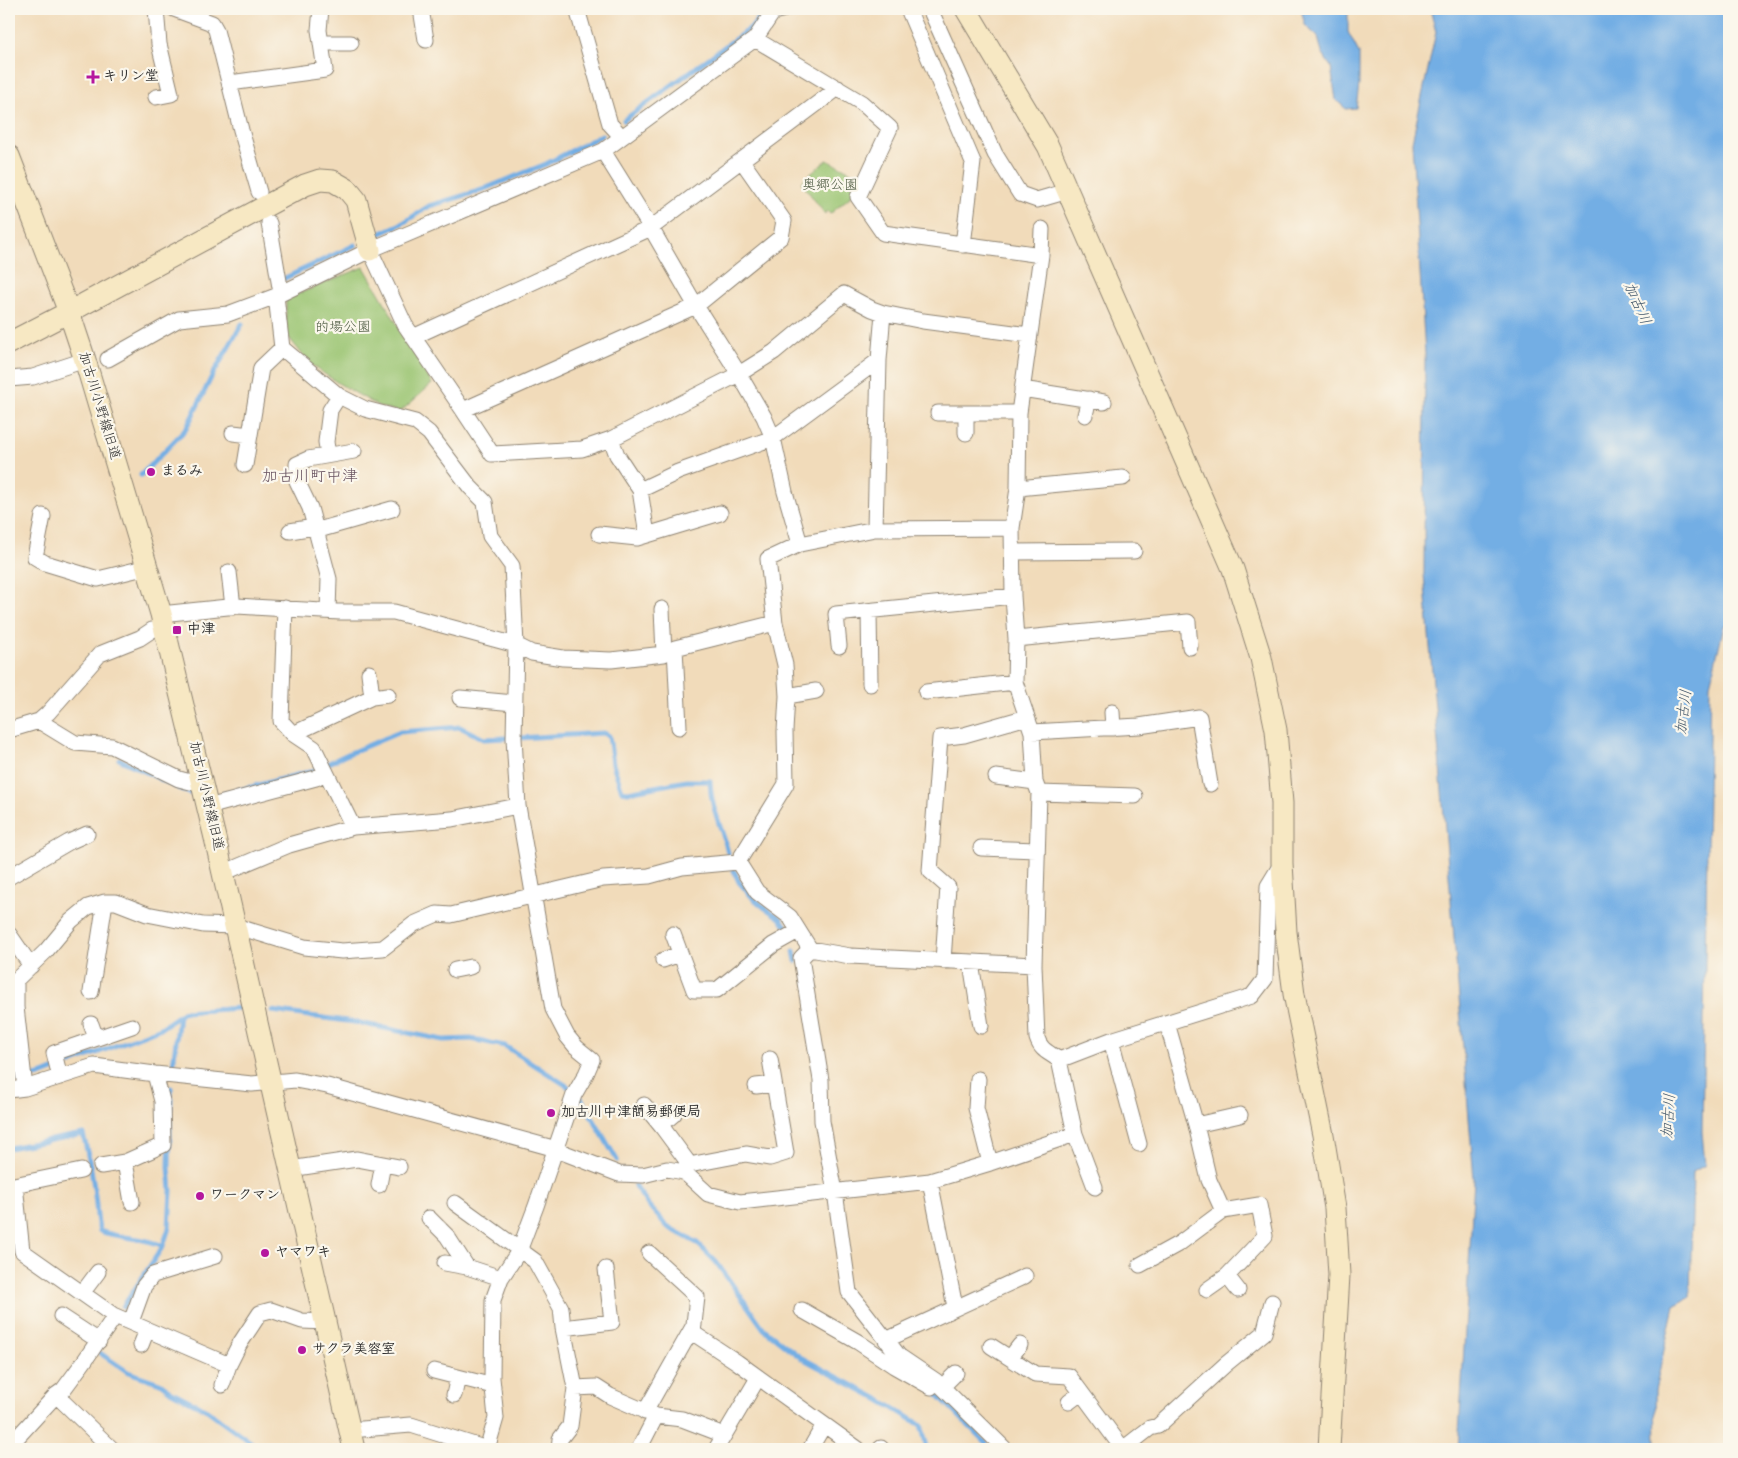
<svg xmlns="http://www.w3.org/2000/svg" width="1738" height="1458" viewBox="0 0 1738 1458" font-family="'Gochi Hand','Klee One',sans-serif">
  <rect width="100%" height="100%" fill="#fbf7ec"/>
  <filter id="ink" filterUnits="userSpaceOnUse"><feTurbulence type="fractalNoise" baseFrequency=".02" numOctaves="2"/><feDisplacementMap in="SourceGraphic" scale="10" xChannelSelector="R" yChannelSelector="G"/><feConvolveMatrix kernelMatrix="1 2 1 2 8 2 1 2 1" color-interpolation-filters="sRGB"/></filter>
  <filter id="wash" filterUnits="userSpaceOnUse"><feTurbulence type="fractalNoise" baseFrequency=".0096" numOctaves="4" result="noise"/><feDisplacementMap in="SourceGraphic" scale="20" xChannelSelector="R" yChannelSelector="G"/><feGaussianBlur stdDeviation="1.12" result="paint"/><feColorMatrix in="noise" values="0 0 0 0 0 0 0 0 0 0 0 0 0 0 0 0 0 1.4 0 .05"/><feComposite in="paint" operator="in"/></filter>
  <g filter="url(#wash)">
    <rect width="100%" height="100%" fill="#f1dbba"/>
    <path fill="#9ac471" stroke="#62784e" d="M 827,160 L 855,174 L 851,184 L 857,187 L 851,196 L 830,214 L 827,211 L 825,214 L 801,182 Z
      M 364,267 L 432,384 L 400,412 L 380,407 L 338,383 L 310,364 L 286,334 L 286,299 Z"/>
    <path fill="#73aee4" stroke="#4f6c88" d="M 1301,9 L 1348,9 L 1348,32 L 1359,53 L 1359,84 L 1356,108 L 1346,109 L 1336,100 L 1331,67 L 1322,53 L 1318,37 L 1305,25 Z
      M 1430,9 L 1729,9 L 1729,622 L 1724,626 L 1710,684 L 1702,1132 L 1705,1165 L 1693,1172 L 1690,1297 L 1674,1306 L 1655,1390 L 1656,1449 L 1458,1449 L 1474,1179 L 1424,574 L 1425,354 L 1412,142 L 1436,32 Z"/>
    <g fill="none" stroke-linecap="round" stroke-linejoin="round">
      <path stroke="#73aee4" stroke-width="5" d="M 624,120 L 753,26 L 758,18 L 760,9
        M 379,234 L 403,223 L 429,206 L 479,191 L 546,164 L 602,135
        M 283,279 L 355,245
        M 141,475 L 186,429 L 213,374 L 242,324
        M 518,738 L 604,733 L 609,736 L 613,764 L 622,791 L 628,792 L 686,781 L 710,781 C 711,811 722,826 728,853
        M 119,759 L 189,793
        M 224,794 L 312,771 L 350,753 L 400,732 L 460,727 L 484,739 L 507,738
        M 732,866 L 739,882 L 753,898 L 765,908 L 780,918 L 790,932
        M 794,951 L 796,961
        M 272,1011 L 354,1022 L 443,1040 L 471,1039 L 505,1046 L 578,1093 L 617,1160
        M 173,1066 L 179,1015
        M 9,1081 L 40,1075 L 161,1028 L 184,1012 L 239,1008
        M 9,1148 L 83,1134 C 88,1154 93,1175 95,1196 C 97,1208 96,1220 100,1231 C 121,1239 144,1237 163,1246
        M 635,1186 L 648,1205 L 668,1227 L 697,1243 L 716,1262 L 764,1329 L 800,1357 L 880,1400 L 921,1425 L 926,1443 L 925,1449
        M 123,1307 L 163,1246 L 169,1228 L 171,1191 L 169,1167 L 171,1088
        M 100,1353 L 128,1372 L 160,1383 L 172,1392 L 207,1410 L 260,1449
        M 936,1389 L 939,1396 L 986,1443
        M 925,1448 L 934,1449"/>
    </g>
  </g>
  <g filter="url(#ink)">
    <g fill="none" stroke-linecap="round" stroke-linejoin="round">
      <g stroke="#8e8372" stroke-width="17">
        <path id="street" d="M 156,9 L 159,44 L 171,94 L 156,97
          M 174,9 L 212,23 L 216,30 L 241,130 L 259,192
          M 421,9 L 426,40
          M 577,9 L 610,124 L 621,136
          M 908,9 L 973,162 L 963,245
          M 930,9 L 995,154 L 1020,194 L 1037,200 L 1068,191
          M 755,39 L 862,103 L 890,128 L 858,197 L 883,233 L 1041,255
          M 321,43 L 351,43
          M 230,83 L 325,70 L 319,30 L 321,9
          M 603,151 L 755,39 L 773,12 L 785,9
          M 269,223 L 281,293
          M 370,250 L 405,325 L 463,410 L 696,306 L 781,237 L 784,221 L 742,161
          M 413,337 L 651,228 L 838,88
          M 282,348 L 339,396 L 365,409 L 415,422 L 429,433 L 470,487 L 485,502 L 490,536 L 512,566 L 516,645 L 514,738 L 518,806 L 553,1009 L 567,1036 L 576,1047 L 592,1060 L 586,1074 L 574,1095 L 536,1206 L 519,1251 L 501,1278 L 467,1267 L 445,1263
          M 9,379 L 33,377 L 85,360
          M 1022,389 L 1104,402
          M 463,410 L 492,454 L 582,449 L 611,439 L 739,374 L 774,352 L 844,294 L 872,309 L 883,313 L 923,321 L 1029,335
          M 938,413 L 1019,413
          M 966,413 L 966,433
          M 1085,415 L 1089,399
          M 233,433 L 250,435
          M 611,439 L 617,455 L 640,490 L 647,535
          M 328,455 L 326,442 L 330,410 L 339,396
          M 245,465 L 261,368 L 282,348 L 276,296
          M 1018,488 L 1123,478
          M 640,490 L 678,472 L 773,438 L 879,360
          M 43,516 L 35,557 L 45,563 L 98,579 L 148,567
          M 1012,528 L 1018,488 L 1019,413 L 1041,255 L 1042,229
          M 875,529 L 879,360 L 883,313
          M 290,531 L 314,527
          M 315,531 L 392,509
          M 599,534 L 637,538 L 720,513
          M 1013,552 L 1134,551
          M 229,572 L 233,607
          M 285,608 L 281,721 L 293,734 L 314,748 L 353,827 L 452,819 L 518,806
          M 662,609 L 664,654
          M 328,611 L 329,579 L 310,508 L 297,481 L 297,464 L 308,459 L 354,451
          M 869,611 L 870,684
          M 161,614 L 237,606 L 340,612 L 394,612 L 516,645 L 532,653 L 563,658 L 611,660 L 664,654 L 675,648 L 775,623 L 785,665 L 787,696 L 785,731 L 786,784 L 738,862
          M 775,623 L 768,559 L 800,544
          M 1016,639 L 1188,622 L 1190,647
          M 839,646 L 836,614 L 1013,596
          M 675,648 L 679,727
          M 369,673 L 372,697
          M 926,692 L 1015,682
          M 787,696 L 816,691
          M 460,698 L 514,703
          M 1112,712 L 1113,728
          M 39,721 L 48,713 L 100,654 L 140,638 L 152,630
          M 9,730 L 39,721 L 75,743 L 112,746 L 179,779 L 202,785
          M 1032,732 L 1139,726 L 1199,717 L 1210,784
          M 293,734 L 372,697 L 388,695
          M 996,777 L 1035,782
          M 1039,793 L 1135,796
          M 208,807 L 316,778 L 326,772
          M 981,848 L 1036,850
          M 738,862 L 757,892 L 790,917 L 810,949 L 850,956 L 1034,965
          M 223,873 L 289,845 L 353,827
          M 9,877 L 69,842 L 87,834
          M 9,934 L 31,966
          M 673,934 L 694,990 L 717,990 L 773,945 L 798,931
          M 810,949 L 801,958 L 821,1080 L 822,1121 L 835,1192 L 849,1292 L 899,1356 L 936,1381
          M 663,960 L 680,954
          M 943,961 L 948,887 L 930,871 L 940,738 L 964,735 L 1027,717
          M 971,963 L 981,1026
          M 455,970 L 470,967
          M 91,992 L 105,902
          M 1167,1023 L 1196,1125 L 1209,1180 L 1223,1211
          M 91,1024 L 96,1038
          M 1111,1040 L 1139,1144
          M 1059,1060 L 1111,1040 L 1252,996 L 1265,979 L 1268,886 L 1282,863
          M 60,1077 L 54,1053 L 132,1026
          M 978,1079 L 976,1108 L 990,1163
          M 756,1086 L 774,1084
          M 25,1088 L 16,1007 L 16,980 L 46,951 L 71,921 L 88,907 L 105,902 L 116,902 L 147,914 L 203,925 L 235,926 L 304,947 L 342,951 L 383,948 L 414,924 L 437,914 L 451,915 L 603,879 L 649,876 L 682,867 L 738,862
          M 9,1090 L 25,1088 L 94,1066 L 155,1074 L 252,1084 L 295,1080 L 327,1086 L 549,1147 L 619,1174 L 643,1175 L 667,1169 L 684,1172 L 708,1194 L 740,1202 L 930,1181 L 990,1163 L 1075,1134 L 1059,1060 C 1049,1052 1041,1051 1037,1038 L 1034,965 L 1039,793 L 1035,782 L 1032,732 L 1015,682 L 1016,639 L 1013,596 L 1012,528 L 875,529 L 800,544 L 785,492 L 773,438 L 764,417 L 739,374 L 696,306 L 651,228 L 603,151 L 370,250 L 276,296 L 228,314 L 179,319 L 108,359
          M 644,1105 L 662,1127 L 690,1165
          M 661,1125 L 674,1114
          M 1196,1125 L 1240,1115
          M 1075,1134 L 1095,1187
          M 125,1162 L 132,1202
          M 101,1166 L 125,1162 L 163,1145 L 162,1101 L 155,1074
          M 290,1169 L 357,1159 L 399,1167
          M 684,1172 L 690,1165 L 699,1163 L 746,1154 L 770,1158 L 786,1153 L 770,1059
          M 930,1181 L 955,1307
          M 15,1185 L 22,1251 L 113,1315 L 229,1365 L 239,1345 L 260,1313 L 271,1310 L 302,1321 L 325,1322
          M 379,1185 L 383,1164
          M 9,1186 L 81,1171
          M 455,1203 L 535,1261 L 561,1308 L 563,1328 L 575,1388 L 570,1426 L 560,1439 L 559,1449
          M 429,1218 L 447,1236 L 467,1267
          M 649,1253 L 697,1297 L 693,1333 L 737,1362 L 858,1449
          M 1140,1265 L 1180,1243 L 1223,1211 L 1259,1205 L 1265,1236 L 1227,1276 L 1207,1290
          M 1227,1276 L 1238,1290
          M 83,1292 L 98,1272
          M 802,1310 L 858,1342 L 894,1366 L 931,1387 L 936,1381 L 1005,1449
          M 61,1316 L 99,1341
          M 131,1322 L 144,1286 L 153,1275 L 215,1256
          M 563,1328 L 612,1322 L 606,1269
          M 886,1340 L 1025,1276
          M 141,1345 L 147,1330
          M 991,1346 L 1035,1374 L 1069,1376 L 1123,1449
          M 1010,1358 L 1020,1345
          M 434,1371 L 493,1386
          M 222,1385 L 229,1365
          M 942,1387 L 956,1373
          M 575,1388 L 596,1387 L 610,1396 L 656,1416 L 639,1449
          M 56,1395 L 112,1449
          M 454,1395 L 458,1377
          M 1069,1402 L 1081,1393
          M 645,1412 L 694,1325
          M 656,1416 L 682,1419 L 724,1435
          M 350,1430 L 411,1425 L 487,1449
          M 13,1442 L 56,1395 L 63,1390 L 83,1363 L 115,1316
          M 487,1449 L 496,1418 L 492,1378 L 493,1300 L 501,1278
          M 716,1449 L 758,1378
          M 810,1449 L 824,1425
          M 880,1449 L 881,1448
          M 1123,1449 L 1150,1428 L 1158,1426 L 1226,1364 L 1264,1333 L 1272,1302"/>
      </g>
      <g stroke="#8e8372" stroke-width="23">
        <path id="secondary" d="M 966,9 L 1048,146 L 1233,569 L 1261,658 L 1276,730 L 1282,803 L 1282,863 L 1286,932 L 1294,994 L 1323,1135 L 1335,1208 L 1339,1275 L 1329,1449
          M 9,156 L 69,312 L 85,360 L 161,614 L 215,838 L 354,1449
          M 9,343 L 69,312 L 305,185 L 320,180 L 333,181 L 347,189 L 356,200 L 370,250"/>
      </g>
      <use href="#street" stroke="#fff" stroke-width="15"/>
      <use href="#secondary" stroke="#f7e8c3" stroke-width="21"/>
    </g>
  </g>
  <g fill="#b5179e" stroke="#fbf7ec" stroke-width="2">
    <path d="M90.5 69.5h5v5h5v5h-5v5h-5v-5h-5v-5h5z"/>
    <circle cx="151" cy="472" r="5"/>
    <rect x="172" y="625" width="10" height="10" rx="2.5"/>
    <circle cx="551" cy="1113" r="5"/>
    <circle cx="200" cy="1196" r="5"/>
    <circle cx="265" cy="1253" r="5"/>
    <circle cx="302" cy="1350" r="5"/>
  </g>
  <g text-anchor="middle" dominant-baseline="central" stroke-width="4.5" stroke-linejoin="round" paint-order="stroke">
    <g font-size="14" font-weight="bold" fill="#2b2b2b" stroke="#fbf7ec" text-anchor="start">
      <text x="103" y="77">キリン堂</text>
      <text x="161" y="472">まるみ</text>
      <text x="187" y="630">中津</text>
      <text x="561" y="1113">加古川中津簡易郵便局</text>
      <text x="210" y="1196">ワークマン</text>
      <text x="275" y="1253">ヤマワキ</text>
      <text x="312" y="1350">サクラ美容室</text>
    </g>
    <g font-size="14" fill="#4c5940" stroke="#fbf7ec">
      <text x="830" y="186">奥郷公園</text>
      <text x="343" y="328">的場公園</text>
    </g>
    <g font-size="14" fill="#2b2b2b" stroke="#fbf7ec">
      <text transform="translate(98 406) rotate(73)">加古川小野線旧道</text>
      <text transform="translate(205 796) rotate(77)">加古川小野線旧道</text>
    </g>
    <g font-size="15" font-style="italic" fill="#44596c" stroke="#fbf7ec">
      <text transform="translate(1636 304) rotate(66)">加古川</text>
      <text transform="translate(1685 712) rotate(-83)">加古川</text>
      <text transform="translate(1670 1116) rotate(-86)">加古川</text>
    </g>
    <g font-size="16" fill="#67515f" stroke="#fbf7ec">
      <text x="310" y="478">加古川町中津</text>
    </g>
  </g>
  <rect width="1738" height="1458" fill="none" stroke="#fbf7ec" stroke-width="30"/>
</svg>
